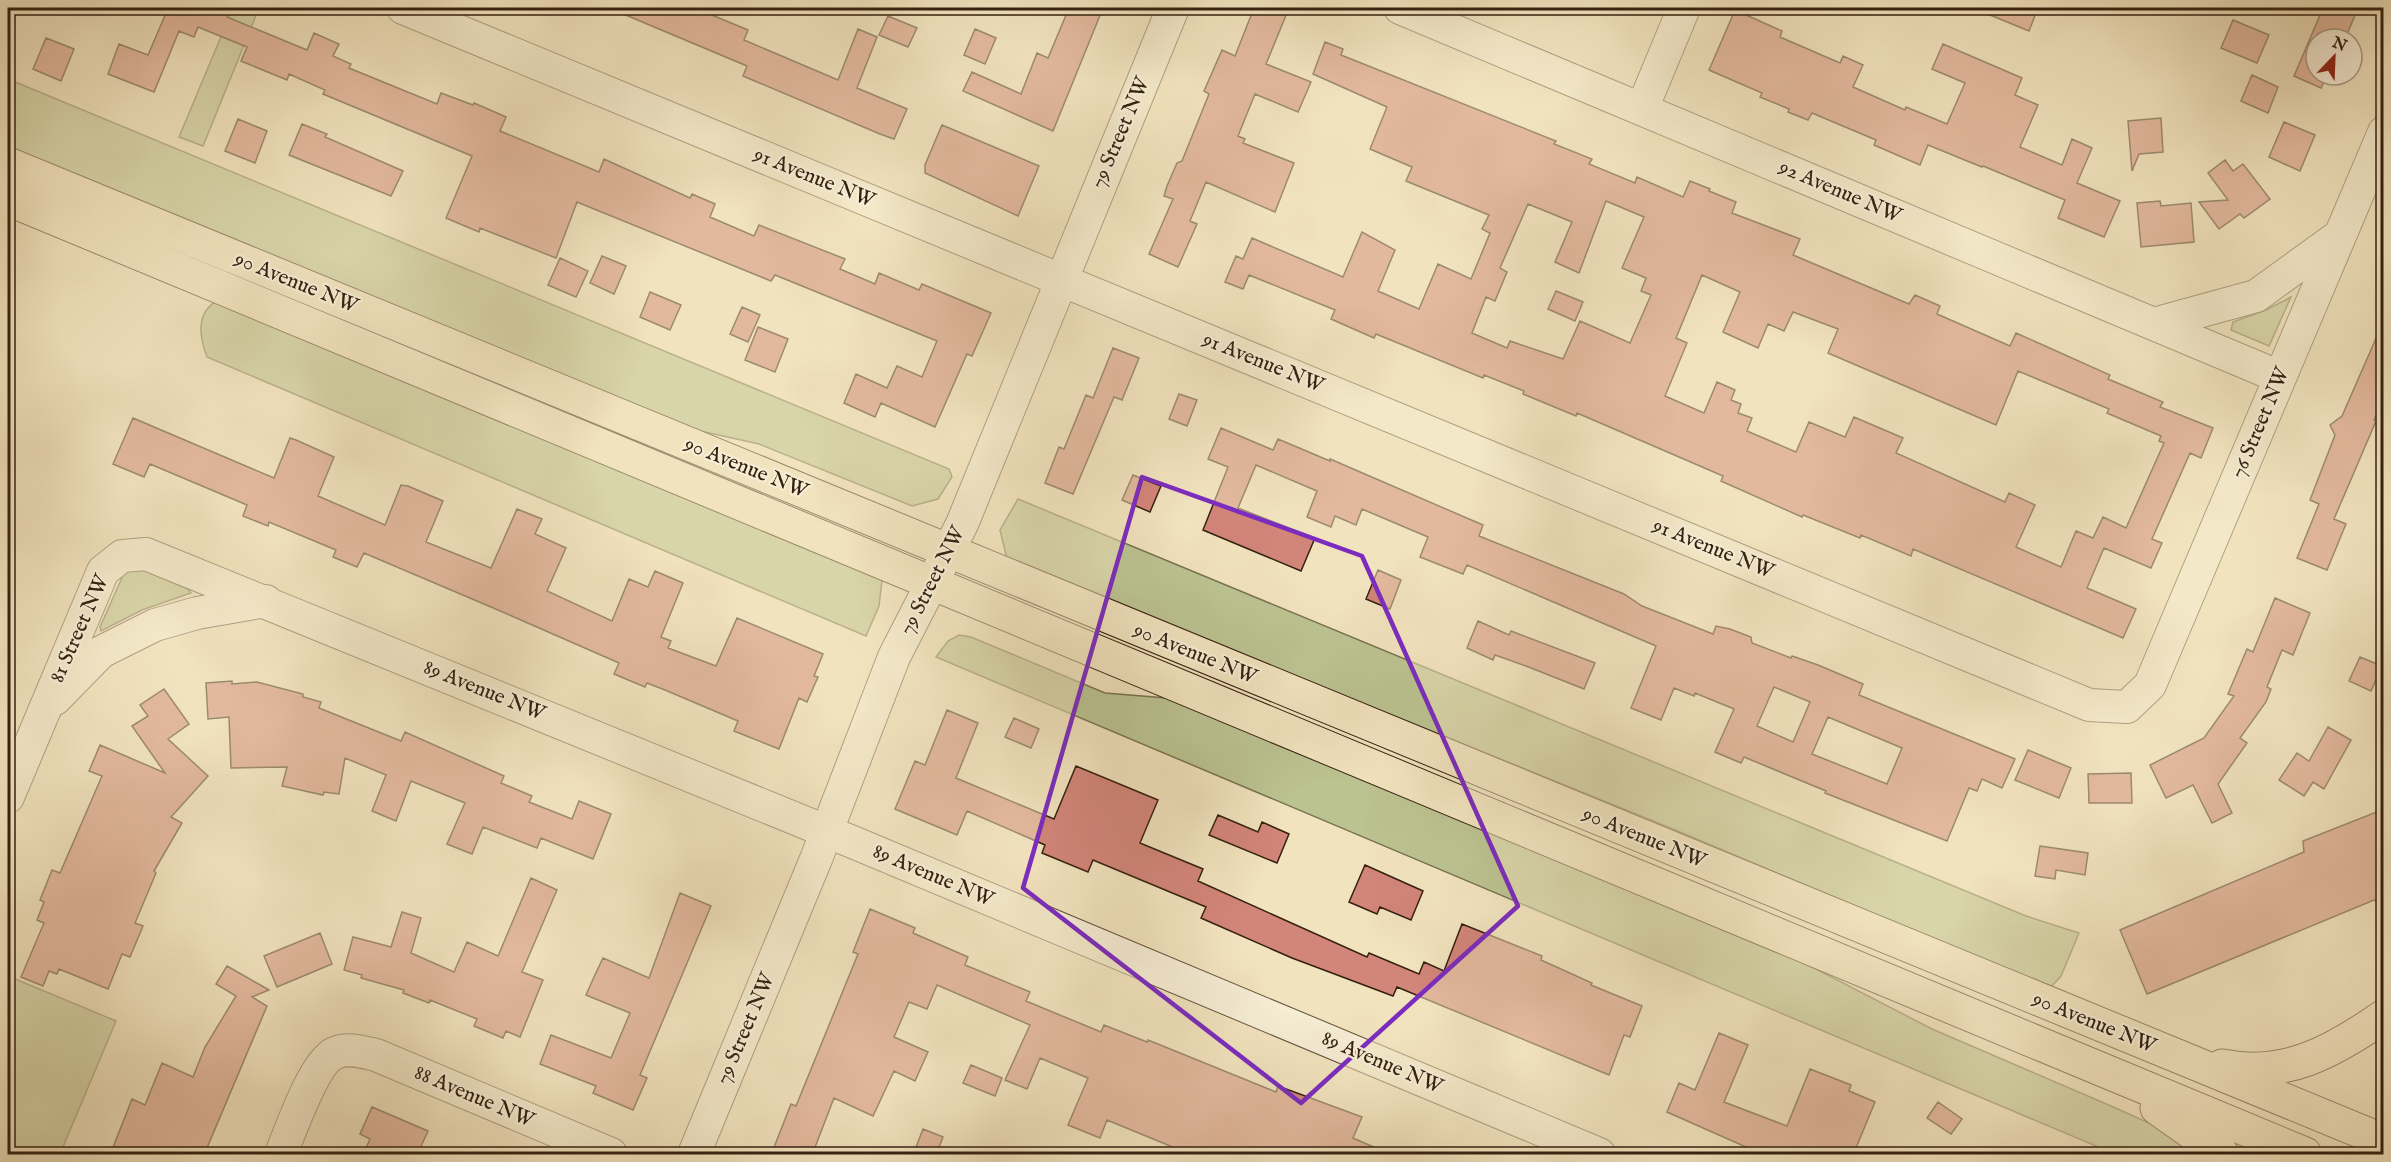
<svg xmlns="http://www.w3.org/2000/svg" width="2391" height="1162" viewBox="0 0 2391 1162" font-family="'IM FELL English',serif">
  <rect width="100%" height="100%" fill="#f1e3be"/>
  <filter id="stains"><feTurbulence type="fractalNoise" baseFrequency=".00333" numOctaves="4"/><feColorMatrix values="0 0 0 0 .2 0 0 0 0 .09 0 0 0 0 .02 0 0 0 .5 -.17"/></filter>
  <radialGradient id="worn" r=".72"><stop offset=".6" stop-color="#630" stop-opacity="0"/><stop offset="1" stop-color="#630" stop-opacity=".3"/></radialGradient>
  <path fill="#bbc391" stroke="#787250" stroke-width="1.5" d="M 233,8 L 259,8 L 203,146 L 179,137 Z
    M 8,79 L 949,469 L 952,477 L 938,499 L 912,506 L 759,444 L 687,428 L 8,149 Z
    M 2291,297 L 2269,346 L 2231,330 L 2233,322 L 2266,310 Z
    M 222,298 L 883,572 L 879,606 L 866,636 L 207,357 C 198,333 196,310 222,298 Z
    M 1018,499 L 2026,916 L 2079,933 L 2061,976 L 2050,988 L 1668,827 L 1007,559 L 1000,530 Z
    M 142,569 L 188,589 L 191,593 L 142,610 L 101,631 L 100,627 L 125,571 Z
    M 959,635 L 971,637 L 1105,693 L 1167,698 L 1785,953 L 1932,1029 L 2111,1106 L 2178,1136 L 2209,1154 L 2115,1154 L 936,657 L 948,641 Z
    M 8,976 L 116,1021 L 60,1154 L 8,1154 Z"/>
  <path fill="#d28579" stroke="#352010" stroke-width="1.5" fill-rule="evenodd" d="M 153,8 L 231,8 L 227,17 L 307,50 L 314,33 L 339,44 L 333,56 L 351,64 L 349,68 L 437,104 L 441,93 L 473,105 L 474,103 L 506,117 L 500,131 L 599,172 L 604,159 L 690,198 L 692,194 L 715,204 L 710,217 L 754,236 L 759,225 L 845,259 L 840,269 L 875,284 L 879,273 L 919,290 L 922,284 L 991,313 L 972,356 L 967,354 L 935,427 L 881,403 L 875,417 L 844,403 L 856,374 L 887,388 L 897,366 L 922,377 L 937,341 L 775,275 L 771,281 L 577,202 L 556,258 L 480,228 L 479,232 L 446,218 L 472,156 L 323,94 L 325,90 L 289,74 L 287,80 L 241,61 L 247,47 L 198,27 L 194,37 L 179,31 L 154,92 L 108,74 L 119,44 L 148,55 L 166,13 Z
    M 609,8 L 695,8 L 748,30 L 744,40 L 838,80 L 858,29 L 877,37 L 857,88 L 907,109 L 894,139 L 880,134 L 743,76 L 747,66 Z
    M 1069,8 L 1103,8 L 1053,131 L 963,91 L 972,72 L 1021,94 L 1037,53 L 1048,58 Z
    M 1254,8 L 1274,8 L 1287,13 L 1266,64 L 1311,82 L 1298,112 L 1255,94 L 1238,136 L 1245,139 L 1243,143 L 1294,163 L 1275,212 L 1206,182 L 1190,221 L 1197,224 L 1178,267 L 1149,254 L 1173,199 L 1164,196 L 1167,186 L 1177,163 L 1182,161 L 1209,94 L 1204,91 L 1222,50 L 1235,56 Z
    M 1973,8 L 2038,8 L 2029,31 Z
    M 2323,8 L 2358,8 L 2345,39 L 2316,39 L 2316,75 L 2327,75 L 2321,88 L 2294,76 Z
    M 1735,10 L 1782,31 L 1780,37 L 1840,63 L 1843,56 L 1863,65 L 1853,87 L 1905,110 L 1906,107 L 1947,124 L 1965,83 L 1932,69 L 1943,44 L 2022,78 L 2015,95 L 2038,105 L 2020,147 L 2062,165 L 2072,139 L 2092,148 L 2077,183 L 2120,201 L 2104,237 L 2058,218 L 2065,200 L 1983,166 L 1982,167 L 1928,145 L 1920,165 L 1874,145 L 1876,140 L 1812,113 L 1808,120 L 1788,112 L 1789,109 L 1760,97 L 1762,93 L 1709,70 Z
    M 888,16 L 917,28 L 908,47 L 879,35 Z
    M 2233,20 L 2269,35 L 2257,63 L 2221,48 Z
    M 975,29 L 996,38 L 985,64 L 964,55 Z
    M 46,38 L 74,49 L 61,81 L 33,69 Z
    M 1325,42 L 1343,49 L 1341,55 L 1556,141 L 1554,144 L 1592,159 L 1589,164 L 1635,183 L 1637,177 L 1683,197 L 1690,181 L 1710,189 L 1709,191 L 1736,202 L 1732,213 L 1800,239 L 1793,255 L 1909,304 L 1915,295 L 1940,306 L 1937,314 L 2010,346 L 2016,333 L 2110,375 L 2108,379 L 2163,402 L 2160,407 L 2213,428 L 2201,458 L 2190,453 L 2152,539 L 2162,543 L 2151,568 L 2104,548 L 2087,588 L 2136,609 L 2123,638 L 1913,549 L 1911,556 L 1861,535 L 1860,538 L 1803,515 L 1802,517 L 1721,481 L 1723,476 L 1591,419 L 1577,413 L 1576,416 L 1523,394 L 1524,391 L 1484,375 L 1483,378 L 1376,334 L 1374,338 L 1331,319 L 1335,310 L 1249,275 L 1243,289 L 1225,282 L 1236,256 L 1243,259 L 1252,238 L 1343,277 L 1362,232 L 1395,250 L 1378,291 L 1419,309 L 1438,264 L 1471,279 L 1490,233 L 1482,229 L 1489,215 L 1406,181 L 1412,167 L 1370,149 L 1387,107 L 1313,74 ZM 1606,201 L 1644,217 L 1622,268 L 1646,278 L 1641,291 L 1651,295 L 1630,343 L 1580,321 L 1563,359 L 1510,341 L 1507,348 L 1472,333 L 1486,297 L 1495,301 L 1507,272 L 1500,268 L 1528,204 L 1572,222 L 1555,262 L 1579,273 ZM 1702,275 L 1740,292 L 1723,332 L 1758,348 L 1768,324 L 1784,331 L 1793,312 L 1838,329 L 1828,353 L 1996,425 L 2018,371 L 2109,409 L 2107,413 L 2161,436 L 2159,441 L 2164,443 L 2126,528 L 2103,517 L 2093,538 L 2076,531 L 2061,567 L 2016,547 L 2035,505 L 2009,493 L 2005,502 L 1896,453 L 1903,438 L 1854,417 L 1845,437 L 1809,422 L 1796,452 L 1747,431 L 1752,418 L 1738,413 L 1741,404 L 1731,400 L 1735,390 L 1717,382 L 1704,413 L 1665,396 L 1687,343 L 1676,338 Z
    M 2252,75 L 2278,87 L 2268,113 L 2241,101 Z
    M 2161,118 L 2163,152 L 2139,154 L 2132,171 L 2128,121 Z
    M 238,119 L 267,131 L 255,163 L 225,151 Z
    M 2284,122 L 2315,135 L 2300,171 L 2269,157 Z
    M 302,124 L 327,134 L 325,137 L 403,171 L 391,196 L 289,155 Z
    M 942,125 L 1039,166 L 1018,216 L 925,173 L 925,165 Z
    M 2225,160 L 2233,171 L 2243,164 L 2270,199 L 2244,218 L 2240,214 L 2219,229 L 2199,202 L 2228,200 L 2208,173 Z
    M 2160,201 L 2161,206 L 2191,203 L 2194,242 L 2141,247 L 2137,203 Z
    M 602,256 L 626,266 L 614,294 L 590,283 Z
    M 560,258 L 588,271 L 576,297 L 548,285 Z
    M 1556,291 L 1583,302 L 1575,321 L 1548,309 Z
    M 650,292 L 681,305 L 670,330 L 640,317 Z
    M 742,307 L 760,315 L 748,342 L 730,334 Z
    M 2384,320 L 2384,398 L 2374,420 L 2376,421 L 2334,519 L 2346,524 L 2327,570 L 2297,558 L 2319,504 L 2310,500 L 2335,435 L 2330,425 L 2342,416 Z
    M 758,327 L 788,339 L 775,372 L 745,360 Z
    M 1113,348 L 1139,358 L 1122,400 L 1114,397 L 1073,494 L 1045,483 L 1059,447 L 1064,449 L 1086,395 L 1093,398 Z
    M 1179,394 L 1197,400 L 1187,426 L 1169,419 Z
    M 133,418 L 274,478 L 290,438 L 296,440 L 334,457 L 318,496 L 385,525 L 401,485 L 408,486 L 443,501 L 426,542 L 491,568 L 517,509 L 542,519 L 535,534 L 566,548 L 547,591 L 612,621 L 629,579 L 648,587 L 655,571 L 683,583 L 661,637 L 671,641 L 668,648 L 716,666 L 737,618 L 823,654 L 814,676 L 818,677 L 807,702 L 799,698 L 779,749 L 734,731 L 738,721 L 665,690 L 647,683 L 645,687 L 614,674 L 619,663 L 498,610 L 364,553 L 357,567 L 333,557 L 336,550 L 269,522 L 268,526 L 243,516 L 247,505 L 150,464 L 144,477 L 113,464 Z
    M 1221,428 L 1273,450 L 1278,439 L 1330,461 L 1330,459 L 1483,525 L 1479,536 L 1624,594 L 1642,606 L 1713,634 L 1716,626 L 1730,629 L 1751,637 L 1752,643 L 1791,658 L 1792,656 L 1818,665 L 1863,684 L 1859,695 L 2015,759 L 2002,788 L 1982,779 L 1977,791 L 1969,788 L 1947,841 L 1825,793 L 1826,791 L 1744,757 L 1741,763 L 1715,752 L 1734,709 L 1695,693 L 1694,696 L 1674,688 L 1661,720 L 1631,708 L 1656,646 L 1467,565 L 1463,574 L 1420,557 L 1428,537 L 1362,509 L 1356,525 L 1335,516 L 1331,527 L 1307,517 L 1317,491 L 1256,465 L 1238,508 L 1315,538 L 1301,571 L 1203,530 L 1228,467 L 1208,459 ZM 1774,687 L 1810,702 L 1793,742 L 1757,726 ZM 1828,717 L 1902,748 L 1887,784 L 1812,754 Z
    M 1133,475 L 1161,486 L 1150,512 L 1122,500 Z
    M 1378,570 L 1401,580 L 1390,609 L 1366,599 Z
    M 2275,598 L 2310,613 L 2293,655 L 2282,650 L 2267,687 L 2271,689 L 2266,702 L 2240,738 L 2247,743 L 2218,784 L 2232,813 L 2212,823 L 2193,785 L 2166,798 L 2150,765 L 2204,738 L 2234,696 L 2228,694 L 2247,649 L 2253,652 Z
    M 1478,621 L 1509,635 L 1511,631 L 1595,663 L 1584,689 L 1526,666 L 1495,655 L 1493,660 L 1467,648 Z
    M 2360,657 L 2382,666 L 2371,691 L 2349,681 Z
    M 232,681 L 232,684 L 257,682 L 303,694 L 303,697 L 321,702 L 319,708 L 401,741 L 405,732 L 504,776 L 501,783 L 532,796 L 529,802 L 572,819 L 579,801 L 611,814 L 593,859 L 541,838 L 537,848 L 483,827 L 472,854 L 447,844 L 465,803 L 411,781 L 396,821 L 372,811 L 386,775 L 345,758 L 339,794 L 324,792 L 323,795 L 282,786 L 287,767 L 231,768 L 229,717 L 208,719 L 206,683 Z
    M 164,689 L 189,724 L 168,739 L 208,776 L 171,817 L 182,823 L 154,871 L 156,873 L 135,923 L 143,926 L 130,957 L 122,954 L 108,989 L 59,969 L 57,974 L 49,971 L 43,986 L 21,977 L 44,923 L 37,920 L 44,902 L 40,900 L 52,870 L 60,873 L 102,776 L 89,771 L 100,745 L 165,773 L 132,726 L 148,716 L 140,705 Z
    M 947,710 L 978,723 L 956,778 L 1054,819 L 1076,766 L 1158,800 L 1140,843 L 1203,869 L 1198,881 L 1367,957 L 1369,953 L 1419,974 L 1424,962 L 1444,971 L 1462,924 L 1542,956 L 1541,960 L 1592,983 L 1591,985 L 1642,1006 L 1630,1037 L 1624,1035 L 1609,1075 L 1397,987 L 1393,996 L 1292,958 L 1201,918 L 1206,907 L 1093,860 L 1088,872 L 1042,853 L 1045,845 L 967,811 L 957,835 L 895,809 L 915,761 L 925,765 Z
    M 1014,718 L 1039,729 L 1031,748 L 1005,737 Z
    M 2328,727 L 2351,740 L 2324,789 L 2313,782 L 2304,796 L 2279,780 L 2297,753 L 2309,761 Z
    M 2028,750 L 2071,768 L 2059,798 L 2015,780 Z
    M 2131,773 L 2132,803 L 2089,803 L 2088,774 Z
    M 2384,809 L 2384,904 L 2374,900 L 2147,994 L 2120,930 L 2304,852 L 2303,841 Z
    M 1218,815 L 1258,832 L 1262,822 L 1289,834 L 1277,863 L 1209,835 Z
    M 2040,846 L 2088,853 L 2085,875 L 2056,870 L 2055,879 L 2035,876 Z
    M 1365,865 L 1423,891 L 1411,920 L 1380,907 L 1377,914 L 1349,902 Z
    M 531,878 L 557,890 L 522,972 L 543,980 L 520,1037 L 506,1031 L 503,1038 L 474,1026 L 477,1019 L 430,1000 L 429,1003 L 403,993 L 404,990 L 361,978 L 362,975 L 344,970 L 353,937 L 391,947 L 402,912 L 421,918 L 411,953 L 454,972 L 467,942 L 498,956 Z
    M 680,893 L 711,906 L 640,1075 L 647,1078 L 633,1110 L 593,1093 L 596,1086 L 540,1064 L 551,1035 L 611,1058 L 630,1013 L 586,995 L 594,977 L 603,958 L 649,978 Z
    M 870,909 L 915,928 L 913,933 L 968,957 L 965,965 L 1030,992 L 1026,1001 L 1101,1032 L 1104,1025 L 1147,1042 L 1148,1040 L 1276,1092 L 1278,1086 L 1362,1117 L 1353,1138 L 1392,1155 L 1192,1155 L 1107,1120 L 1100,1138 L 1068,1125 L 1088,1078 L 1040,1058 L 1027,1089 L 1005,1080 L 1030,1025 L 937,985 L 927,1009 L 909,1002 L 894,1037 L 928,1052 L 915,1081 L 894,1071 L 873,1116 L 834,1098 L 812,1155 L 771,1155 L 791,1104 L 796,1106 L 858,954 L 853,952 Z
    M 320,933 L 332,964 L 277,987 L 264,956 Z
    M 227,966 L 269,990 L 252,997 L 267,1006 L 204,1155 L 122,1155 L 112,1150 L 132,1099 L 145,1105 L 162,1063 L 193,1077 L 205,1047 L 236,996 L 216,984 Z
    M 1719,1033 L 1748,1045 L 1724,1102 L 1787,1126 L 1810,1069 L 1851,1085 L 1849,1091 L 1875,1102 L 1853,1155 L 1764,1155 L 1667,1112 L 1679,1083 L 1695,1090 Z
    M 971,1065 L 1002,1078 L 995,1096 L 963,1083 Z
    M 1938,1102 L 1962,1119 L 1951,1134 L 1927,1118 Z
    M 372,1107 L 428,1131 L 417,1155 L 363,1155 L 370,1139 L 360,1134 Z
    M 923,1129 L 943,1137 L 936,1155 L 913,1155 Z"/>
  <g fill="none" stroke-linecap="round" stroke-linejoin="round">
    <g stroke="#64513c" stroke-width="34">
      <path id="minor" d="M 403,8 L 2089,705 L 2127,707 L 2150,685 L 2384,132
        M 1400,8 L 2280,377
        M 1642,109 L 1684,8
        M 2154,324 L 2256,296 L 2339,236
        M 55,699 L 101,652 L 155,625 L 197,613 L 266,601
        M 8,797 L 103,571 L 122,556 L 146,554 L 855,843 L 1599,1154
        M 281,1154 C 290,1132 314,1062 335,1053 C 348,1047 363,1052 376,1055 L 611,1154
        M 694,1154 L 816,859 L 894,657 L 962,524 L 1173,8"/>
    </g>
    <g stroke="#352010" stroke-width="35">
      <path id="major" d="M 8,164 L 2384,1141
        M 8,199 L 2305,1154
        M 2222,1066 C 2285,1079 2334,1051 2384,1016
        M 2157,1108 L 2222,1154"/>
    </g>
    <use href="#minor" stroke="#f6edd5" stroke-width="32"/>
    <use href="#major" stroke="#f1e3be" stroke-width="33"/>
  </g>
  <path d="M0 0H2391V1162H0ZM 1142,477 L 1362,556 L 1518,906 L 1301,1103 L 1023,888 Z" fill="#f1e3be" fill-opacity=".55" fill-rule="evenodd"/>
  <path fill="none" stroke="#7b2cbf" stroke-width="4.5" stroke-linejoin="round" d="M 1142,477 L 1362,556 L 1518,906 L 1301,1103 L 1023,888 Z"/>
  <g text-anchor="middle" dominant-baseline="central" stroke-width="4.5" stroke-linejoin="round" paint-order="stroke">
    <g font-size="21" fill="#352010" stroke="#f6edd5">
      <text transform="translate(1121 133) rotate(-67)">79 Street NW</text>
      <text transform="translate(814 178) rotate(22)">91 Avenue NW</text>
      <text transform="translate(1840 192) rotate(23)">92 Avenue NW</text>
      <text transform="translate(296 283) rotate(22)">90 Avenue NW</text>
      <text transform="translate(1263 363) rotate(22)">91 Avenue NW</text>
      <text transform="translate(2261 423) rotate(-67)">76 Street NW</text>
      <text transform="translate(746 468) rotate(22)">90 Avenue NW</text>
      <text transform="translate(1713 549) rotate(22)">91 Avenue NW</text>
      <text transform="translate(933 581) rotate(-63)">79 Street NW</text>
      <text transform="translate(80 629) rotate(-66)">81 Street NW</text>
      <text transform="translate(1195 654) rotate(22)">90 Avenue NW</text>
      <text transform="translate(484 691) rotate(22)">89 Avenue NW</text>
      <text transform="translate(1644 838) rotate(22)">90 Avenue NW</text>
      <text transform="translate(933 876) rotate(23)">89 Avenue NW</text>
      <text transform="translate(2094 1023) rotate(22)">90 Avenue NW</text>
      <text transform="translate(746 1029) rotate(-67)">79 Street NW</text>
      <text transform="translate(1382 1063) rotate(23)">89 Avenue NW</text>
      <text transform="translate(474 1097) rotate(23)">88 Avenue NW</text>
    </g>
  </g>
  <rect width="2391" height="1162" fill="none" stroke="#f1e3be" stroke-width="30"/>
  <rect x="9" y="9" width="2373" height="1144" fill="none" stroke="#352010" stroke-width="3"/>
  <rect x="15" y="15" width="2361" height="1132" fill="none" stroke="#352010" stroke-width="1.5"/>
  <g transform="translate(2334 57) rotate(23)"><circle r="28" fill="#f6edd5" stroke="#a99b86" stroke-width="1.5"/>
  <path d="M0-4.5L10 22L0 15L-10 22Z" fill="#8f2418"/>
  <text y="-9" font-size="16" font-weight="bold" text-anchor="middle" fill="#352010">N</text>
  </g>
  <rect width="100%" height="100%" filter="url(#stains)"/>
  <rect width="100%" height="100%" fill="url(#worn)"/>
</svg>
